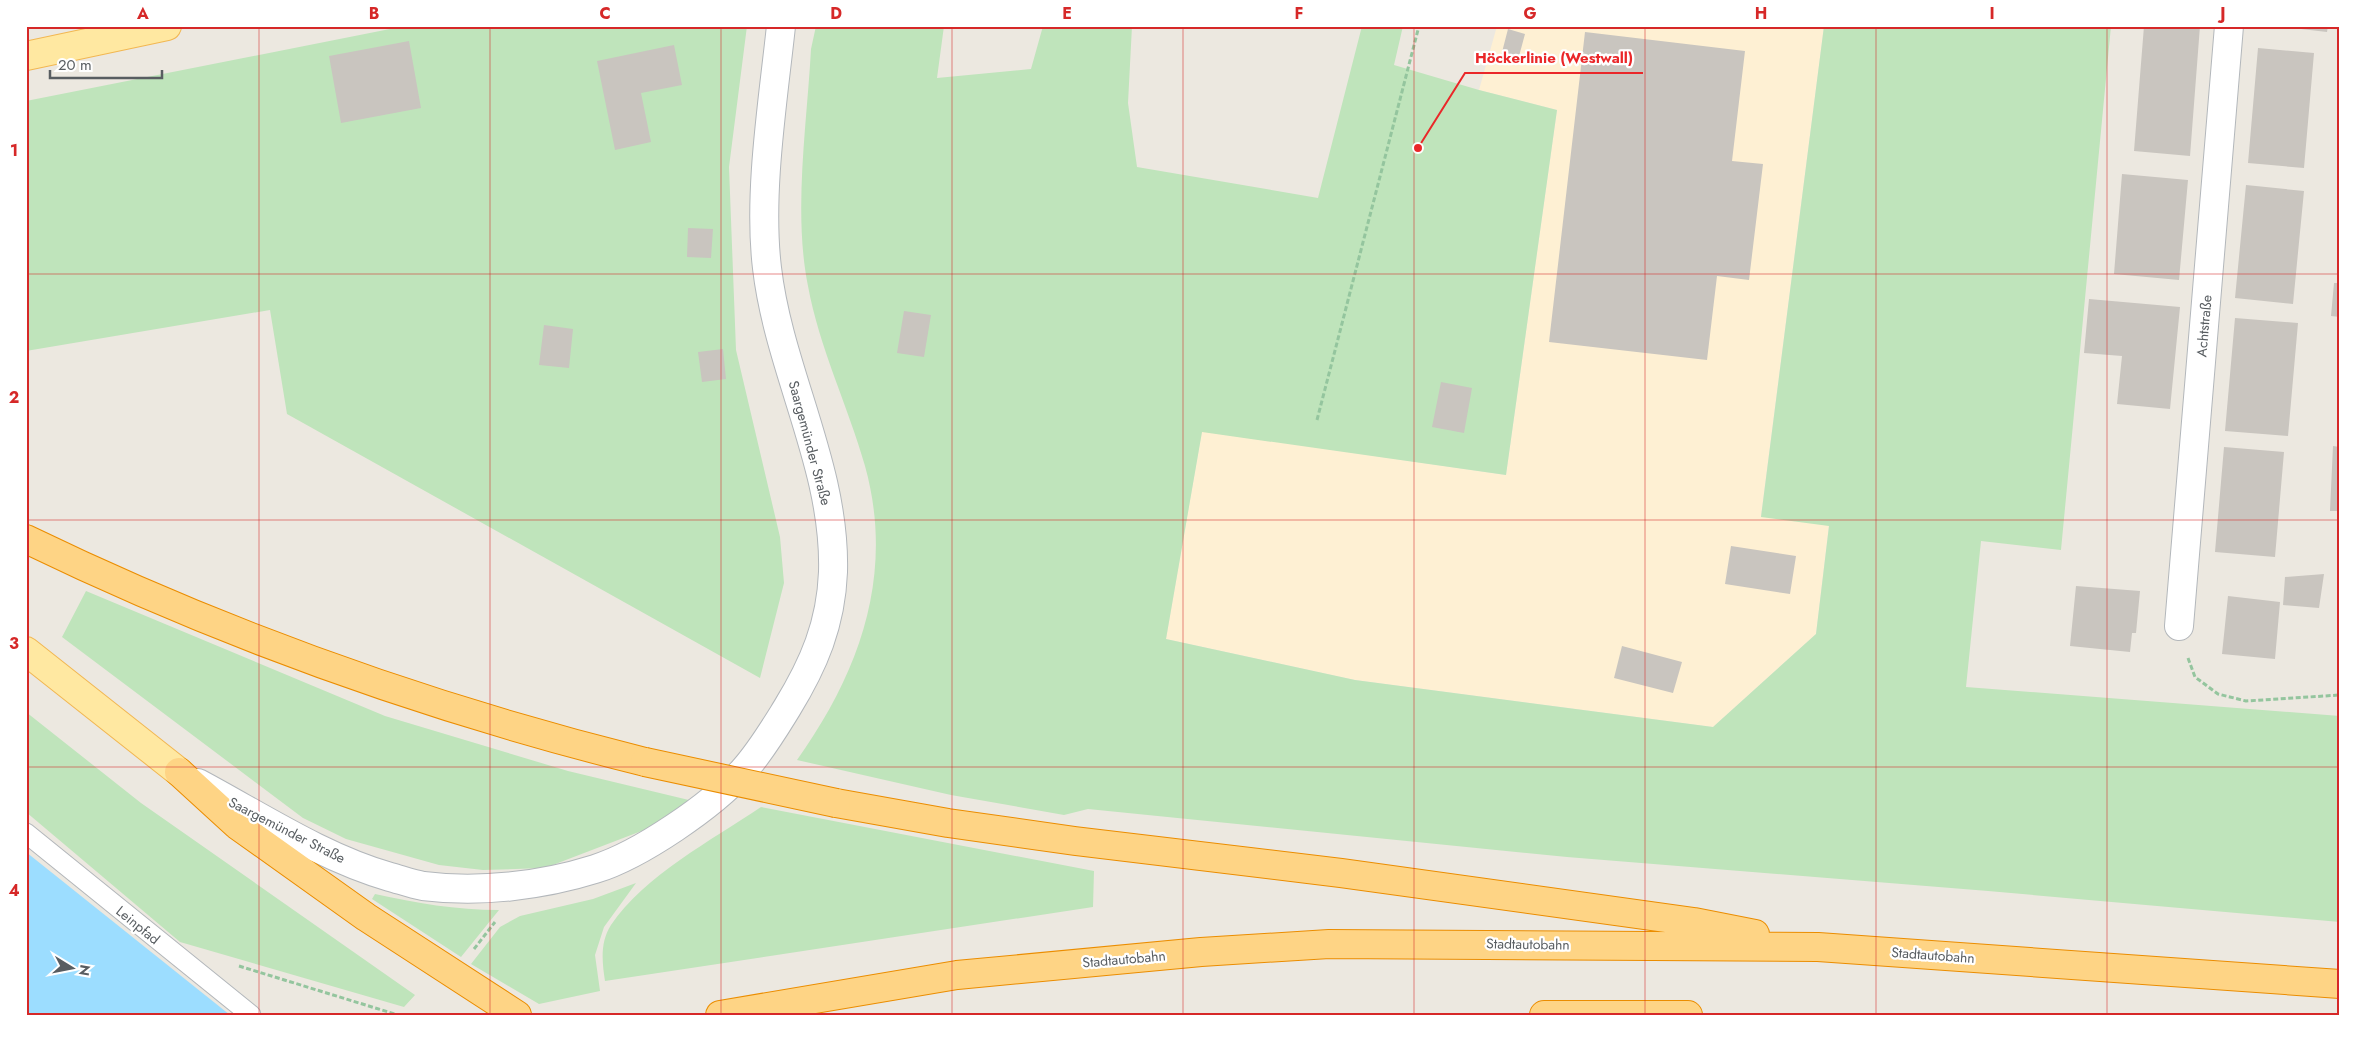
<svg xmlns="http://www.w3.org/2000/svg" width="2366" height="1041" viewBox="0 0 2366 1041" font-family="Jost,sans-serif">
  <rect width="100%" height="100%" fill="#ece8e0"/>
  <path fill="#fef0d3" d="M 1497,26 L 1824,26 L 1761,516 L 1829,525 L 1816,634 L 1713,727 L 1355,680 L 1166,639 L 1202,431 L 1506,475 L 1557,110 L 1479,90 Z"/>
  <path fill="#bfe4bb" d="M 405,26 L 747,26 L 729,167 L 736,350 L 780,537 L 784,583 L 760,678 L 287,414 L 270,310 L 26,351 L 26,101 Z
    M 816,26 L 944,26 L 937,78 L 1031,69 L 1043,26 L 1132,26 L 1128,103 L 1137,167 L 1318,198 L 1362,26 L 1403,26 L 1394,65 L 1479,90 L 1557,110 L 1506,475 L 1202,432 L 1166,639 L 1355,680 L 1713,727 L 1816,634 L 1829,526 L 1761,517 L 1824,26 L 2111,26 L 2061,550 L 1981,541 L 1966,687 L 2340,716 L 2340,922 L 1988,891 L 1567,857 L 1088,809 L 1064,815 L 951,795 L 797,760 C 860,672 895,574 865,466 C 848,406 819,347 808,286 C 793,212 807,124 811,49 Z
    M 86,591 L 385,716 L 568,771 L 693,801 L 665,822 L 545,868 L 483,870 L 439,865 L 346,839 L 303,818 L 62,637 Z
    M 26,712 L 141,803 L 415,995 L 404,1007 L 180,942 L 26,812 Z
    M 761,807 L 1094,871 L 1093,907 L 605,981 C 602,962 600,942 611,925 C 644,876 712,840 761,807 Z
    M 636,883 L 604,927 L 595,955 L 600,991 L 539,1004 L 471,964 L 500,927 L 520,916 L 593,899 Z
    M 375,894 C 416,903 456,910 499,910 L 461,957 L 372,899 Z"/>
  <path fill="#9cddff" d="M 26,852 L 230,1015 L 26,1015 Z"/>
  <path fill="#c9c5bf" d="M 2144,26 L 2200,26 L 2190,156 L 2134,151 Z
    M 2276,26 L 2328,26 L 2327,32 Z
    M 2338,26 L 2340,26 L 2340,46 L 2337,46 Z
    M 1508,29 L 1525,34 L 1518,60 L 1501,56 Z
    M 1585,32 L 1745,51 L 1732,161 L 1763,164 L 1749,280 L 1717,276 L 1707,360 L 1549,342 Z
    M 409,41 L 421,108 L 341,123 L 329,56 Z
    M 674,45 L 682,85 L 641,93 L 651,142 L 615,150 L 597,61 Z
    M 2258,48 L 2314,53 L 2304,168 L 2248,163 Z
    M 2122,174 L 2188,180 L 2179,280 L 2114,274 Z
    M 2246,185 L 2304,191 L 2293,304 L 2235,298 Z
    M 688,228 L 713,229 L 711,258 L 687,257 Z
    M 2334,283 L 2340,283 L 2340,317 L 2331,316 Z
    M 2089,299 L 2180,307 L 2170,409 L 2117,404 L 2122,356 L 2084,353 Z
    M 904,311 L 931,315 L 924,357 L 897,353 Z
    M 2235,318 L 2298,323 L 2288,436 L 2225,431 Z
    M 544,325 L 573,329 L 569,368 L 539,365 Z
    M 723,349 L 726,379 L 702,382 L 698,352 Z
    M 1441,382 L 1472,388 L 1464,433 L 1432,427 Z
    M 2333,446 L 2340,447 L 2340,511 L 2330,511 Z
    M 2224,447 L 2284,452 L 2275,557 L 2215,552 Z
    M 2338,535 L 2340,535 L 2340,571 L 2337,570 Z
    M 1731,546 L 1796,556 L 1790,594 L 1725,584 Z
    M 2324,574 L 2319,608 L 2283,605 L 2285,577 Z
    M 2076,586 L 2140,591 L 2136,633 L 2132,633 L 2130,652 L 2070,646 Z
    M 2228,596 L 2280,602 L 2275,659 L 2222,654 Z
    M 1622,646 L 1682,662 L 1673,693 L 1614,678 Z"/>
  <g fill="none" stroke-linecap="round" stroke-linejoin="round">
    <g stroke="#b3b7bb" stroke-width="21">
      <path id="service" d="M 26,833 L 251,1015"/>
    </g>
    <g stroke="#b3b7bb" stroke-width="30">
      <path id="minor" d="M 2179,626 L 2229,26"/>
    </g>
    <g stroke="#b3b7bb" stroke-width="30">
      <path id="tertiary" d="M 198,783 C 260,816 321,857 390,877 C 401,880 412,884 423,886 C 479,893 541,886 595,869 C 640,855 712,806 744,770 C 761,751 774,729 787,708 C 814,664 831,624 833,572 C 836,467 779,371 767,268 C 758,193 773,101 781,26"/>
    </g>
    <g stroke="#f2b752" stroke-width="30">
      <path id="primary" d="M 26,56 L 167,26
        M 26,651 L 179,772"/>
    </g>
    <g stroke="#eb8d00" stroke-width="30">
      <path id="motorway" d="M 26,539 C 224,635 432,709 645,762
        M 179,772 L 237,825 L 366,917 L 517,1015
        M 836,803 L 948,823 L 1075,841 L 1341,873 L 1694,922 L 1755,934
        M 720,1015 L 957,975 L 1201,952 L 1329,944 L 1818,947 L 2340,984
        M 1544,1015 L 1688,1015"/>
    </g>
    <path stroke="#94c59e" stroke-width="3" stroke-dasharray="5 2.5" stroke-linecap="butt" d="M 1317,420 L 1419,26
      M 2188,658 L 2195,677 L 2218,694 L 2246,701 L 2340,695
      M 474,949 L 495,922
      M 239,966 L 398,1015"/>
    <use href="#service" stroke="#fff" stroke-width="19"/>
    <use href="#minor" stroke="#fff" stroke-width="28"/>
    <use href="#tertiary" stroke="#fff" stroke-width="28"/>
    <use href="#primary" stroke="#ffe8a1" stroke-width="28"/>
    <use href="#motorway" stroke="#fed485" stroke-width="28"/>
    <g stroke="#eb8d00" stroke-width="30" stroke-linecap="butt">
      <path id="motorway-bridge" d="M 645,762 L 836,803"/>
    </g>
    <use href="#motorway-bridge" stroke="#fed485" stroke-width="28"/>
  </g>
  <path fill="none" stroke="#d62828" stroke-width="1" stroke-opacity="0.55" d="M 259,26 L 259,1015M 490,26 L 490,1015M 721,26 L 721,1015M 952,26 L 952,1015M 1183,26 L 1183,1015M 1414,26 L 1414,1015M 1645,26 L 1645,1015M 1876,26 L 1876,1015M 2107,26 L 2107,1015M 26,274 L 2340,274M 26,520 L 2340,520M 26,767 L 2340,767"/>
  <g text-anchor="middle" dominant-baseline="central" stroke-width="4.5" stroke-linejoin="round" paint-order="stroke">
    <g font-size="14" fill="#585d61" stroke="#fff">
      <text transform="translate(2204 326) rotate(-85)">Achtstraße</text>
      <text transform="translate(810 443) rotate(75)">Saargemünder Straße</text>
      <text transform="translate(287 830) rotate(27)">Saargemünder Straße</text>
      <text transform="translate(138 925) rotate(39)">Leinpfad</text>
      <text transform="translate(1528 944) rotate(1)">Stadtautobahn</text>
      <text transform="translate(1933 955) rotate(4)">Stadtautobahn</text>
      <text transform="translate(1124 959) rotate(-5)">Stadtautobahn</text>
    </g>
  </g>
  <path fill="none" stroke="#ea2729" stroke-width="2" d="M1418 148L1465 73H1643"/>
  <circle fill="#ea2729" stroke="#fff" stroke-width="2" cx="1418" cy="148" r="5"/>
  <g font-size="15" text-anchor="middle" font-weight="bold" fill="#ea2729" stroke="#fff" stroke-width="4.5" stroke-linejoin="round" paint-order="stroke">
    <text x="1554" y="63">Höckerlinie (Westwall)</text>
  </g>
  <rect width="2366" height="1041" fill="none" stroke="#ffffff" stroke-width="55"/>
  <g transform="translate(72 968) rotate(100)" stroke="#ffffff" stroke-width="4" paint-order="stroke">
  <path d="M0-4L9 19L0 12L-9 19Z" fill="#585d61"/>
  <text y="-8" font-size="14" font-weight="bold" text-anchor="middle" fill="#585d61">N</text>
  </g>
  <path d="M50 70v8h112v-8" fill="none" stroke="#585d61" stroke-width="2.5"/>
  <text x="58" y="70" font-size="15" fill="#585d61" stroke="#ffffff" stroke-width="4" paint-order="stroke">20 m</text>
  <rect x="28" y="28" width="2310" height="986" fill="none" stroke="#d62828" stroke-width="2"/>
  <g font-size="16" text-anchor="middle" font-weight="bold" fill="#d62828">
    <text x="143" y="19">A</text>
    <text x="374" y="19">B</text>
    <text x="605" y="19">C</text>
    <text x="836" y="19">D</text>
    <text x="1067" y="19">E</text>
    <text x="1299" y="19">F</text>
    <text x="1530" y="19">G</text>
    <text x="1761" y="19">H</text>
    <text x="1992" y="19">I</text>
    <text x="2223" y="19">J</text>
    <text x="14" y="156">1</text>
    <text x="14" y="403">2</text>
    <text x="14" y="649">3</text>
    <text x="14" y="896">4</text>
  </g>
</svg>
